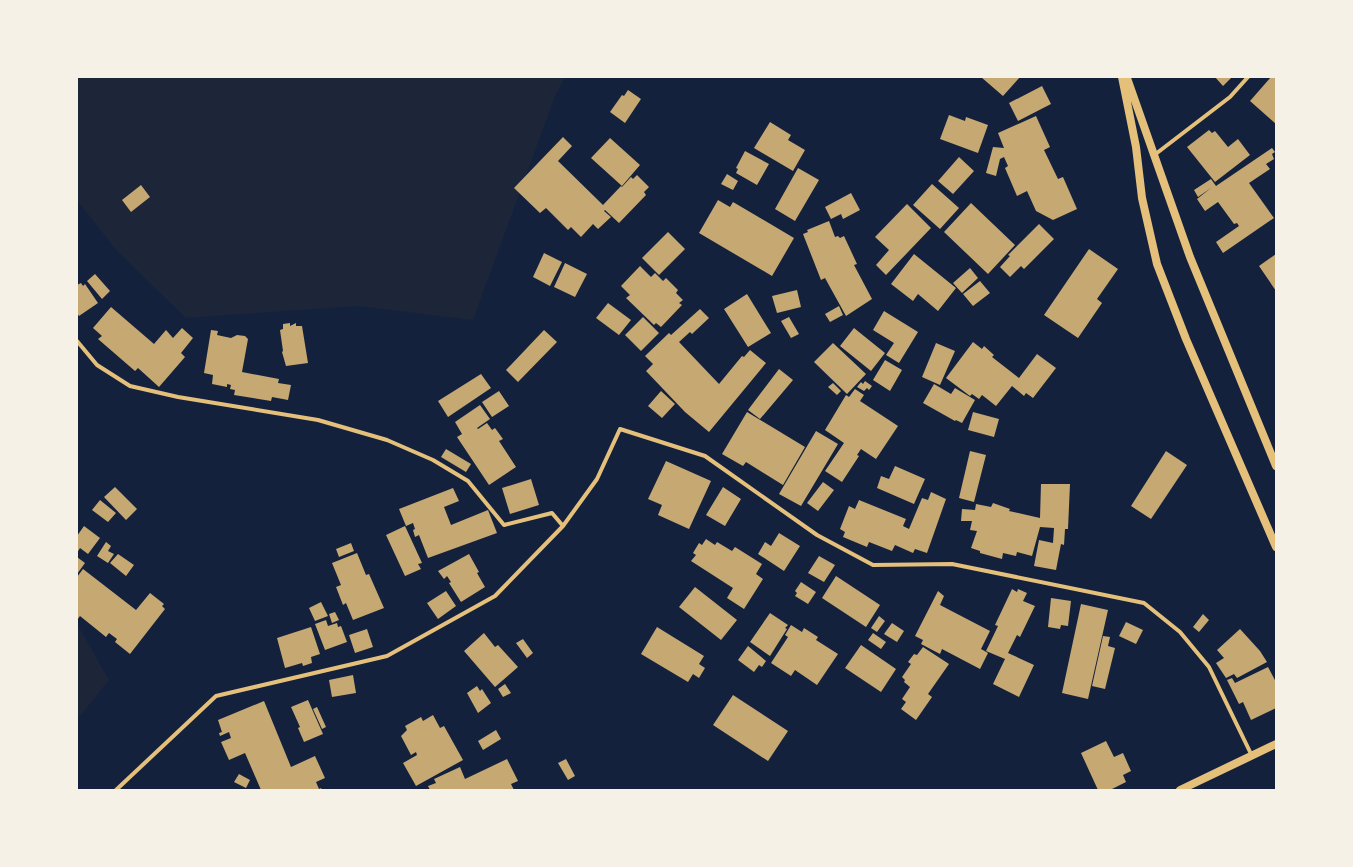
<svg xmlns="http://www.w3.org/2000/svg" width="1353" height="867" viewBox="0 0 1353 867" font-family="Arial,sans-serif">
  <rect width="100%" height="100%" fill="#14213d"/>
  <path fill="#1d2539" d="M 77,77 L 565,77 L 555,96 L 473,320 L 358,306 L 186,318 L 116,250 L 77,200 Z
    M 77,624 L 109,680 L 77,720 Z"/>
  <path fill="#c6a872" d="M 981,77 L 1020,77 L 1003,96 Z
    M 1215,77 L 1232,77 L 1223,86 Z
    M 1271,77 L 1276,77 L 1276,124 L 1250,101 Z
    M 1042,86 L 1051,104 L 1018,121 L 1009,103 Z
    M 628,90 L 641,99 L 625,123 L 610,112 L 622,95 L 624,96 Z
    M 949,115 L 965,121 L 966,117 L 988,125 L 978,153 L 940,139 Z
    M 1036,116 L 1050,147 L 1044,150 L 1058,179 L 1063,177 L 1077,209 L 1053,220 L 1036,211 L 1027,191 L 1017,196 L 1005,168 L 1008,166 L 1004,157 L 1000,159 L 996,176 L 986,173 L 993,147 L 1004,148 L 998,133 Z
    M 770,122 L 791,135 L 788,140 L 805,150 L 793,171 L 754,148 Z
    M 1209,130 L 1212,133 L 1215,131 L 1228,147 L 1238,139 L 1250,155 L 1215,182 L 1187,147 Z
    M 563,137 L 572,146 L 558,161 L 603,205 L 621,186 L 622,187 L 631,177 L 633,179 L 637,175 L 649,187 L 644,192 L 646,195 L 619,223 L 605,210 L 604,211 L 611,217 L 598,229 L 593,224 L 581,237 L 571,227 L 568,230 L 546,208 L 540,213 L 514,188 Z
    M 610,138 L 640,165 L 622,186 L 591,158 Z
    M 1272,148 L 1275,152 L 1272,154 L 1274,159 L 1266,164 L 1270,169 L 1249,183 L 1274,218 L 1223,253 L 1216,242 L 1239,226 L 1237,223 L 1234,224 L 1218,202 L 1205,211 L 1197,199 L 1211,188 L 1198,197 L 1194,190 L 1211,179 L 1216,186 Z
    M 745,151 L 769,164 L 757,185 L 736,173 L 738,169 L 736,168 Z
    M 959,157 L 974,171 L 953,194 L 938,181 Z
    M 798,168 L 819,180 L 795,221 L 775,209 Z
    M 727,174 L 738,181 L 733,190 L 721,184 Z
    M 932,184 L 959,208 L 940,229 L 913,205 Z
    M 141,185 L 150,197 L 131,212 L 122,200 Z
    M 851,193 L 860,210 L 843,219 L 841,214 L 831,219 L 825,207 Z
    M 718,200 L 730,207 L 733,202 L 794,238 L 772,276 L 699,233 Z
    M 971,203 L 1015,245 L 988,274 L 944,232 Z
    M 907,204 L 931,228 L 886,275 L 876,265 L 889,250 L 875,237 Z
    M 829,221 L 835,237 L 838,236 L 840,238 L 844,236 L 857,264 L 854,265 L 872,299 L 846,316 L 825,278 L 821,280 L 803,234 L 808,232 L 807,230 Z
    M 1039,224 L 1054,239 L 1024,269 L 1021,266 L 1010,277 L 1000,267 L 1010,256 L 1008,255 Z
    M 668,232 L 685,249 L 659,275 L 642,258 Z
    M 1089,249 L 1118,269 L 1097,299 L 1102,303 L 1078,338 L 1044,315 Z
    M 544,253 L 562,262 L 550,286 L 533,277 Z
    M 914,254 L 956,288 L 938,311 L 918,294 L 913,301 L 891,284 Z
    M 1276,254 L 1276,291 L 1259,266 Z
    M 565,263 L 587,274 L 575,297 L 554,287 Z
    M 640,266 L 651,277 L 655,273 L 663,281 L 666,278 L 678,290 L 676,293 L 683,300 L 679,303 L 682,305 L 661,327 L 656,323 L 654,325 L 626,298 L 630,295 L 621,286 Z
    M 970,268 L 978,278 L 962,293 L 953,283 Z
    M 95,274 L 110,291 L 102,299 L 87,281 Z
    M 980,281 L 990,293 L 973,306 L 963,294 Z
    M 81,283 L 83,286 L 85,284 L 98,303 L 79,316 L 77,313 L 77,285 Z
    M 797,290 L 801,307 L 777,313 L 772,296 Z
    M 747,294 L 771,333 L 748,347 L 724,309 Z
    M 608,303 L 631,320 L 619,335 L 596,318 Z
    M 839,306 L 843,315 L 830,322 L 825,314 Z
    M 111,307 L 154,344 L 166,330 L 173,338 L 182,328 L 193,338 L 181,353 L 185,357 L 159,387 L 138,368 L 135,371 L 98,339 L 102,336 L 93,328 Z
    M 700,309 L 709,318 L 692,334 L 690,332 L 679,342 L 719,384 L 742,356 L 744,357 L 750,350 L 766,363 L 709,432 L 685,412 L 646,371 L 653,364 L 645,356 L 669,333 L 671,335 Z
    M 884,311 L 918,332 L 899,363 L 886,355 L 894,343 L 873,330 Z
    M 643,317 L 659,333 L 641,351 L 625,335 Z
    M 789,317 L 799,334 L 791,338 L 781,321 Z
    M 290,323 L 290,326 L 296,323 L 296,326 L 302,326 L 308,363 L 286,366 L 282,352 L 283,351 L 280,330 L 283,329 L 283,324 Z
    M 854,328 L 885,353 L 871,371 L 840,346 Z
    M 211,330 L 218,331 L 217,335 L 231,338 L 237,335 L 245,336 L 248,339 L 242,372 L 279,379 L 278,383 L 291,385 L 288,400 L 272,397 L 271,401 L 234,395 L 235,390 L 230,389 L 231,385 L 227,384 L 227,387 L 212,384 L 213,375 L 204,373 Z
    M 544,330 L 557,342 L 518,382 L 506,370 Z
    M 973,342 L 982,349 L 984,346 L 994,355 L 992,357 L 1019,378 L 1037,354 L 1056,368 L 1033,398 L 1026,393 L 1024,396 L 1012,386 L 996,406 L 982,395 L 979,399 L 972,394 L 970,396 L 946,378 Z
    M 833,343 L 866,374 L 847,394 L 814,362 Z
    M 936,343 L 955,351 L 940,385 L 922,377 Z
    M 885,360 L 902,370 L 890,391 L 873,380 Z
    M 779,369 L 793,380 L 760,419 L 748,410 Z
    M 481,374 L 491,388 L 448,417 L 438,401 Z
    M 865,381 L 872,386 L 869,390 L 867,388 L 864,391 L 857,387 L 861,382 L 863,384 Z
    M 833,383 L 841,391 L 837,395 L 828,387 Z
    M 934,384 L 951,394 L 955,388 L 975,400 L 962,423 L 956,420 L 955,421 L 923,403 Z
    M 855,389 L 864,395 L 860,401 L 898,426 L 876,459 L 861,449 L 857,455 L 859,456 L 842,482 L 825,471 L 844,443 L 825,430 L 846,395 L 849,397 Z
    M 499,391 L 509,406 L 492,417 L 482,402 Z
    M 661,391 L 675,404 L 662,418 L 648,406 Z
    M 480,405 L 490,419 L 477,428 L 478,429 L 487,423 L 492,430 L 495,428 L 503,439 L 499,441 L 516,467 L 489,485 L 457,437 L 462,434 L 455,422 Z
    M 747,412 L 805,447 L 783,485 L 746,462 L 743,466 L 722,454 Z
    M 973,412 L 999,419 L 994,437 L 968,430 Z
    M 816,431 L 838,444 L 801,506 L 779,494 Z
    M 446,449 L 471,464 L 466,472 L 441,457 Z
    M 970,451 L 986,455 L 974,502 L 959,498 Z
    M 1166,451 L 1187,465 L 1151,519 L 1131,506 Z
    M 666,461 L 711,481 L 689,529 L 658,515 L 662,505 L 648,499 Z
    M 895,466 L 925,479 L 914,504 L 877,488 L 881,476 L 889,479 Z
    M 531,479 L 539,505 L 510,514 L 502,488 Z
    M 823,482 L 834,490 L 818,511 L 807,503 Z
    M 1041,484 L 1070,484 L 1068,529 L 1065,529 L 1064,545 L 1061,544 L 1056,570 L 1034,566 L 1039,540 L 1053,543 L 1054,528 L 1040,527 L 1032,556 L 1017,552 L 1016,556 L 1003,553 L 1002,559 L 980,553 L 980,551 L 971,548 L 977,531 L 970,530 L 972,521 L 961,521 L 962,509 L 975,510 L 976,504 L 991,507 L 993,503 L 1010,509 L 1009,511 L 1040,518 Z
    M 115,487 L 137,509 L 126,520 L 104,497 Z
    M 723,487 L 741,499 L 725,526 L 706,515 Z
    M 453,488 L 459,501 L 444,507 L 451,525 L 488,510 L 497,533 L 428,558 L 419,535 L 415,537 L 413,530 L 415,529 L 413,523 L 406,526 L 399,509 Z
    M 931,492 L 946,499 L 927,553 L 915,549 L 913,553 L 895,545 L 892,551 L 869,542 L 867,547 L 843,537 L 845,532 L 840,529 L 849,506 L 855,509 L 859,500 L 906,519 L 903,526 L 909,529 L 922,498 L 928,500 Z
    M 100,500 L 116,513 L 108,522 L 92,510 Z
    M 84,526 L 100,538 L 88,554 L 80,548 L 77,553 L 77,536 Z
    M 405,526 L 422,563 L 418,564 L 421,569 L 405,576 L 386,535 Z
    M 779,533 L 800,546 L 784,571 L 758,554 L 765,542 L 771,546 Z
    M 706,539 L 715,545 L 717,542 L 732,551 L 735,547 L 762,564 L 756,574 L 763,579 L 744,609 L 727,598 L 733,588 L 691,561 L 696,555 L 693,553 L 699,543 L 702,545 Z
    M 106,542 L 111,546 L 108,551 L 114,554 L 108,563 L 97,556 Z
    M 351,543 L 354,551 L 339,557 L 336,549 Z
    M 357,553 L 366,575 L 369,574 L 384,608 L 353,620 L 346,603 L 343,605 L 336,587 L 341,585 L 332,563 Z
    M 118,554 L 134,565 L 126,576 L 110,563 Z
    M 469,554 L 479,572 L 477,573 L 485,587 L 461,602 L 449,583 L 451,582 L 447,576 L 444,579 L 438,571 Z
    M 819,556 L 835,565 L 824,582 L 808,573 Z
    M 77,557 L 85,563 L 77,574 Z
    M 83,569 L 136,610 L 150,593 L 164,604 L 162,606 L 165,609 L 130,654 L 115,642 L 117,639 L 109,633 L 106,637 L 80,616 L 77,620 L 77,577 Z
    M 836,576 L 880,605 L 866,627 L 822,598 Z
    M 801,582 L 816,592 L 808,604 L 795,596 L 797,593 L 795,591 Z
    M 695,587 L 737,620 L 721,640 L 679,607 Z
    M 1012,589 L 1017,592 L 1018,589 L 1027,593 L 1023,601 L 1035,606 L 1020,637 L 1017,635 L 1008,653 L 1034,665 L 1019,697 L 993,684 L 1005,659 L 986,651 L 998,626 L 995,625 Z
    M 446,591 L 456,606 L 438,619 L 427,603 Z
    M 938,591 L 944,596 L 940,605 L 990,631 L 981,649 L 988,653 L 980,669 L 942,649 L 940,654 L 921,644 L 923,640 L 915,636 Z
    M 1051,598 L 1071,601 L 1068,626 L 1061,625 L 1060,629 L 1048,627 Z
    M 321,602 L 328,616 L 315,621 L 309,608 Z
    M 1081,604 L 1108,610 L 1088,699 L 1062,693 Z
    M 335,612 L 339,620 L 332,623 L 329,614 Z
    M 770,613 L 788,625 L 785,628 L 787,629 L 770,656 L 750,642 Z
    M 1203,614 L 1209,620 L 1199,632 L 1193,627 Z
    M 879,616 L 885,621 L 877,632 L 871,628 Z
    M 326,620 L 328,626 L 337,623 L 338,627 L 341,626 L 347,642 L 325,650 L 315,624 Z
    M 1126,622 L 1143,630 L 1136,644 L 1119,636 Z
    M 892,623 L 904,631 L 897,642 L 884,634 Z
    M 791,625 L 802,632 L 804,628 L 818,637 L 816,640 L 838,654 L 817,685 L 795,670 L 791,676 L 771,663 L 788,637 L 785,635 Z
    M 311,627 L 320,654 L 311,657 L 312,663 L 303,666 L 302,663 L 285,668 L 277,638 Z
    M 657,627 L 704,656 L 699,664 L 705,668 L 699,678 L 693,674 L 688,682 L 641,654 Z
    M 367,629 L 373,647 L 355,653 L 349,635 Z
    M 1240,629 L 1260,651 L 1267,662 L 1237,678 L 1234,674 L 1226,678 L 1216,663 L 1224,658 L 1217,650 Z
    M 484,633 L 495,647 L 498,645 L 518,667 L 495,687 L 464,651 Z
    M 873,633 L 886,642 L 881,649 L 868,640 Z
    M 1103,636 L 1110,637 L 1108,646 L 1115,648 L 1105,689 L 1092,686 Z
    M 523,639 L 533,653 L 527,658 L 516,643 Z
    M 861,645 L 896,669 L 881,692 L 845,668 Z
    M 748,646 L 766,661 L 762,667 L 759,665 L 754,672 L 738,660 Z
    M 923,647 L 949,664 L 928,694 L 932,697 L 916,720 L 901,709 L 906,702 L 902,699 L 910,687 L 904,682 L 905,680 L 902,677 L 911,664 L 908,662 L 914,654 L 917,655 Z
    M 1268,667 L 1276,682 L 1276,708 L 1251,720 L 1243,702 L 1239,704 L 1227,680 L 1232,678 L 1235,683 Z
    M 353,675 L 356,693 L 332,697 L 329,680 Z
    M 505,684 L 511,693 L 503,697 L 498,689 Z
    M 477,686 L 480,691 L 482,689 L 491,703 L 478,713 L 467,693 Z
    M 733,695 L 788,731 L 768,761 L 713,725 Z
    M 308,700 L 323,734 L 304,742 L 298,728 L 300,727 L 291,707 Z
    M 264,701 L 291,767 L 315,756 L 325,778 L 316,782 L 319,789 L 321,788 L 322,790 L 261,790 L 245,753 L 229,760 L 221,742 L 231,738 L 229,732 L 220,736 L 219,733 L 222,732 L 218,720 Z
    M 317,707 L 326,727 L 322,729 L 313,709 Z
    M 433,715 L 440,728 L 444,726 L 463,760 L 416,786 L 403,763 L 417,755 L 416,752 L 411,755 L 401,736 L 407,730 L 405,726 L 421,717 L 423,721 Z
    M 496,730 L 501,739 L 483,750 L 478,741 Z
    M 1106,741 L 1114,757 L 1123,753 L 1131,771 L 1123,775 L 1126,782 L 1110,790 L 1098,790 L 1081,753 Z
    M 507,759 L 518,781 L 511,784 L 514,790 L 430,790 L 428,786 L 436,783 L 434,779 L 460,767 L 465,779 Z
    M 566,759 L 575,776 L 568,780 L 558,763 Z
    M 239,774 L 250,780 L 246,788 L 234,782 Z"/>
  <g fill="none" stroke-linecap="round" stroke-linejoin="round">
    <path stroke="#e5c07b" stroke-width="4" d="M 1153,156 L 1230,97 L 1248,77
      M 77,341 L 97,365 L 130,386 L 178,397 L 318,420 L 387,440 L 433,460 L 468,481 L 504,525 L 552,513 L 563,526
      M 116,790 L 216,696 L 387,656 L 495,596 L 563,526 L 597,479 L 620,429 L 705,456 L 817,535 L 873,565 L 952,564 L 1144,603 L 1180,632 L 1209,667 L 1252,756"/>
    <path stroke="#e5c07b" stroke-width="8" d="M 1122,77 L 1136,147 L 1142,198 L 1157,264 L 1186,339 L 1276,547
      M 1127,78 L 1190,257 L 1276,466
      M 1180,790 L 1276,744"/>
  </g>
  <rect width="1353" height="867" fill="none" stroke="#f6f1e7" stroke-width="156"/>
</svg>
